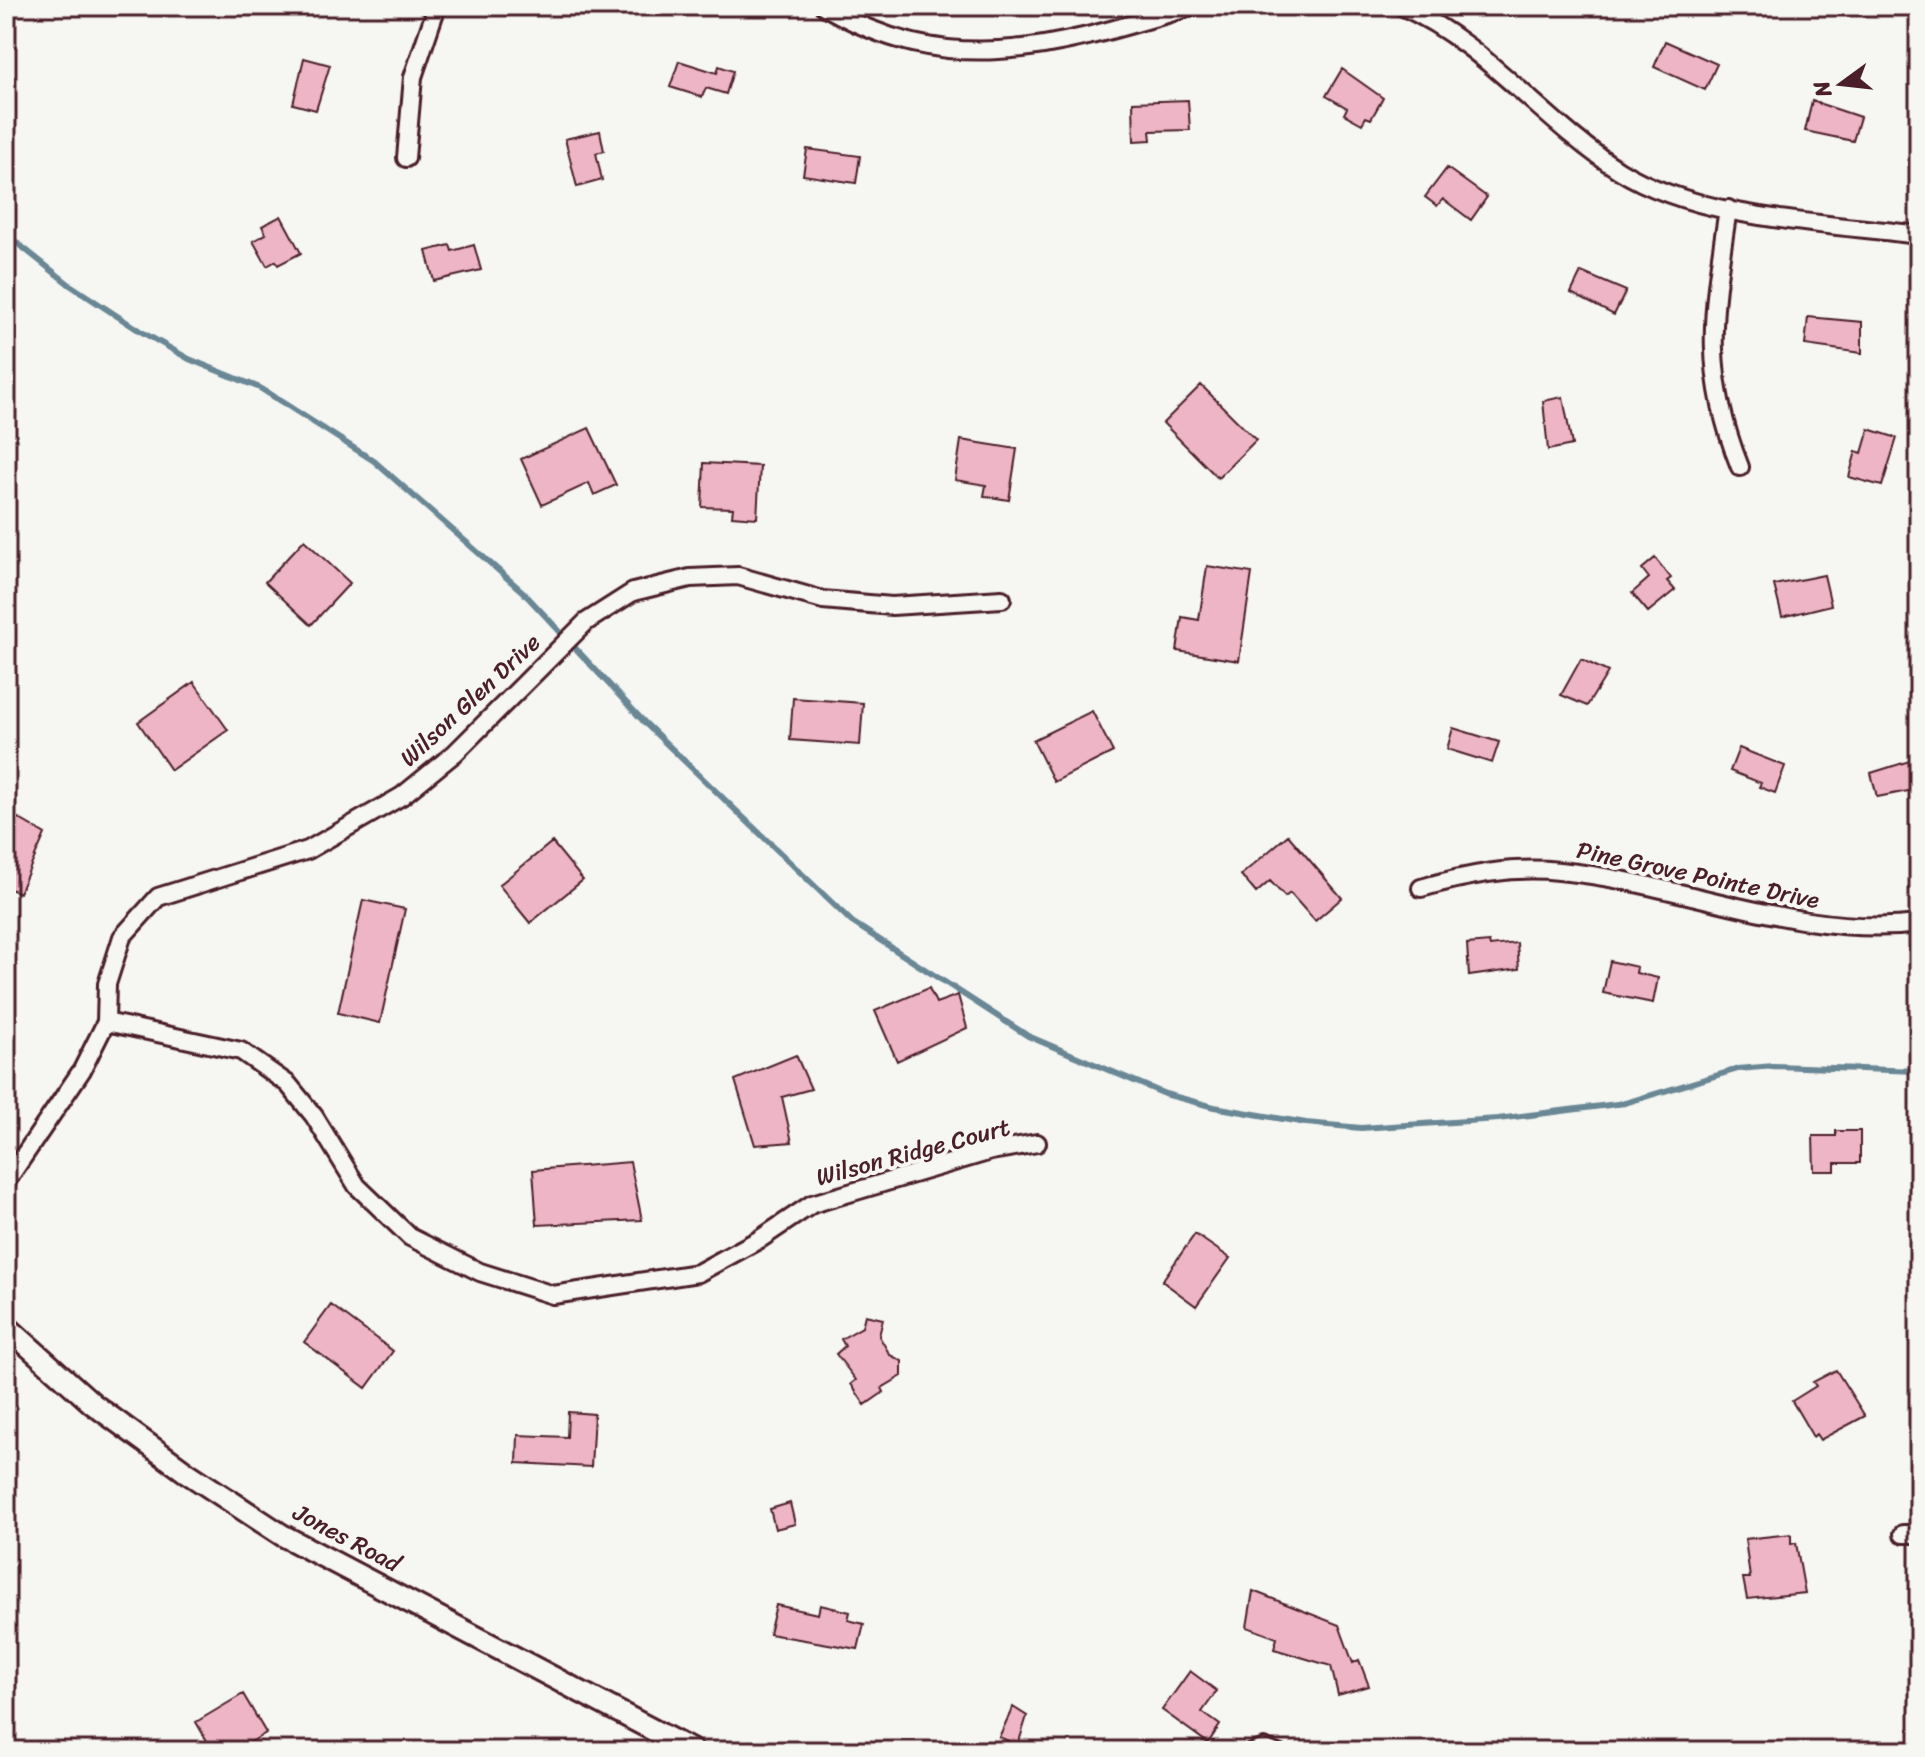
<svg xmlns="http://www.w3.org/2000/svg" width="1925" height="1757" viewBox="0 0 1925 1757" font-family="Sriracha,sans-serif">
  <rect width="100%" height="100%" fill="#f6f6f2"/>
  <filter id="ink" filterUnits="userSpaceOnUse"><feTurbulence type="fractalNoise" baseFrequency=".0125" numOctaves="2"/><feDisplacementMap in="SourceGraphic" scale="16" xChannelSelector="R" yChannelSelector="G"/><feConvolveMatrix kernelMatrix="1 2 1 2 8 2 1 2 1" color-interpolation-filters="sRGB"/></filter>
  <g filter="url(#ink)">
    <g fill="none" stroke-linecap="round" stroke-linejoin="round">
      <path stroke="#698795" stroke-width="6" d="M 6,234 L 70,285 L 140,331 L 189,359 L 260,388 L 374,461 L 523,592 L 646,724 L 852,922 L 1028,1036 L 1165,1094 L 1214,1107 L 1306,1123 L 1361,1128 L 1498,1119 L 1625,1103 L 1738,1069 L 1774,1066 L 1919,1071"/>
    </g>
    <path fill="#eeb5c6" stroke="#4a1f2b" stroke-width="2" d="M 1665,41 L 1717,64 L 1705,90 L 1654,67 Z
      M 304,58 L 330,65 L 316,110 L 293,104 Z
      M 679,61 L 717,73 L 719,66 L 733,71 L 726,94 L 706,88 L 702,97 L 670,87 Z
      M 1342,69 L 1383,98 L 1371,119 L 1366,117 L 1362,124 L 1344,114 L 1347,108 L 1326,96 Z
      M 1188,100 L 1190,130 L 1150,131 L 1151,140 L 1134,141 L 1133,102 Z
      M 1812,101 L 1860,117 L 1853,141 L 1805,131 Z
      M 600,131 L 604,151 L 596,153 L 602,180 L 577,187 L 565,139 Z
      M 807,149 L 860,156 L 856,183 L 803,175 Z
      M 1447,168 L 1487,197 L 1471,220 L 1443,199 L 1437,206 L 1425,197 Z
      M 281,216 L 301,253 L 278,265 L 276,261 L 267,266 L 253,241 L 266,234 L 262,226 Z
      M 450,245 L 452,251 L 474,245 L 481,270 L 434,281 L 426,251 Z
      M 1581,272 L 1626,291 L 1614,315 L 1571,293 Z
      M 1808,317 L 1862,322 L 1862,353 L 1805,345 Z
      M 1201,385 L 1256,440 L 1218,478 L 1163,423 Z
      M 1563,397 L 1572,445 L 1548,450 L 1543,401 Z
      M 589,428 L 616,485 L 594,495 L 589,483 L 542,505 L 521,459 Z
      M 1869,429 L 1897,438 L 1882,486 L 1849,477 L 1856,451 L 1862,453 Z
      M 961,440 L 1017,449 L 1009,500 L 984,496 L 986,485 L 955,480 Z
      M 704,463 L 760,466 L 757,518 L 732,516 L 733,508 L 702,507 Z
      M 304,540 L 350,583 L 311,625 L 265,582 Z
      M 1655,558 L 1671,578 L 1667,581 L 1675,590 L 1648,612 L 1632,593 L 1649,578 L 1642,569 Z
      M 1207,566 L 1252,573 L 1239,661 L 1177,651 L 1182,617 L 1199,620 Z
      M 1824,575 L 1831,605 L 1782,617 L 1774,585 Z
      M 1581,659 L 1608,672 L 1587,706 L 1561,695 Z
      M 194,682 L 228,730 L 171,770 L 138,722 Z
      M 793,698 L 863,703 L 860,745 L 790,740 Z
      M 1092,711 L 1113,752 L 1054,782 L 1033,740 Z
      M 1453,728 L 1499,742 L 1492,763 L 1447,749 Z
      M 1739,748 L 1785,766 L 1775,793 L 1759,787 L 1761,783 L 1730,771 Z
      M 1919,758 L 1919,789 L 1877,797 L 1871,773 Z
      M 6,811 L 45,834 L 19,893 L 6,887 Z
      M 1288,835 L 1342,898 L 1315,921 L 1290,893 L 1285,897 L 1270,881 L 1256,893 L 1241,875 Z
      M 552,842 L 583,880 L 530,923 L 499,885 Z
      M 363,900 L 405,909 L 380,1023 L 338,1013 Z
      M 1489,942 L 1490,946 L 1517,943 L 1519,969 L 1469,976 L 1467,944 Z
      M 1610,961 L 1637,967 L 1636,973 L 1658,978 L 1653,1003 L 1603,993 Z
      M 929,988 L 936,1003 L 958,995 L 967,1028 L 897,1061 L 875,1011 Z
      M 796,1055 L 811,1089 L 782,1097 L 792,1142 L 755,1145 L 735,1080 Z
      M 1836,1131 L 1860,1131 L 1860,1163 L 1835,1163 L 1835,1171 L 1814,1171 L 1813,1136 L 1836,1136 Z
      M 630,1162 L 642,1220 L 537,1225 L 533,1170 Z
      M 1195,1234 L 1230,1258 L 1196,1306 L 1162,1281 Z
      M 331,1305 L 393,1351 L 366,1388 L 304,1342 Z
      M 865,1315 L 883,1319 L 879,1336 L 890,1355 L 902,1361 L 902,1376 L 882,1388 L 884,1392 L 865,1405 L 851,1384 L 856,1380 L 836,1354 L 845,1346 L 841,1339 L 862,1327 Z
      M 1836,1370 L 1865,1416 L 1820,1440 L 1816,1434 L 1813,1437 L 1792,1401 L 1816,1386 L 1813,1382 Z
      M 568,1412 L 594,1414 L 591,1467 L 517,1463 L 518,1435 L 567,1437 Z
      M 790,1503 L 795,1524 L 775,1529 L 770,1509 Z
      M 1791,1534 L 1791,1544 L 1796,1543 L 1805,1593 L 1747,1599 L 1743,1578 L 1750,1578 L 1745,1539 Z
      M 1253,1591 L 1339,1625 L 1353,1663 L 1359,1660 L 1369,1686 L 1338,1695 L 1331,1666 L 1274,1649 L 1277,1638 L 1247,1627 Z
      M 776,1605 L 818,1614 L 820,1605 L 850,1612 L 848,1620 L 864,1624 L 858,1649 L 769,1634 Z
      M 1190,1671 L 1217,1691 L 1202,1712 L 1220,1725 L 1208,1743 L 1162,1710 Z
      M 243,1694 L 266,1733 L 236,1751 L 213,1751 L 196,1722 Z
      M 1013,1707 L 1027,1716 L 1018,1745 L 999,1737 Z"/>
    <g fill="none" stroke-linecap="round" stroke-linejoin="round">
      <g stroke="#4a1f2b" stroke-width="14">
        <path id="service" d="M 1245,1751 L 1264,1744 L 1281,1751"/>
      </g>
      <g stroke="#4a1f2b" stroke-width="22">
        <path id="minor" d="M 824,6 C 953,83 1061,45 1194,6
          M 1401,6 C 1484,42 1543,122 1619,170 C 1698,220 1827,223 1919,235
          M 406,158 L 413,77 L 437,6
          M 1728,209 C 1713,309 1701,369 1740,467
          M 1421,888 C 1466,875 1511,866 1559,871 C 1681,882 1796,939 1919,924
          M 106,1022 L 241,1051 L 288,1084 L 314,1116 L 357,1186 L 410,1237 L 480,1272 L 553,1295 L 698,1273 L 760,1239 L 812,1204 L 991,1151 L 1037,1143
          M 6,1182 L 82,1070 L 106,1022 L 107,984 L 122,937 L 158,897 L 308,850 L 402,796 L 455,753 L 586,622 L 633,592 L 690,578 L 738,576 L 823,600 L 892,606 L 1002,599
          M 1903,1534 L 1919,1534"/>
      </g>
      <g stroke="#4a1f2b" stroke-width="26">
        <path id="tertiary" d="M 6,1326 L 93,1404 L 186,1472 L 282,1535 L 693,1751"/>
      </g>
      <use href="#service" stroke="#f6f6f2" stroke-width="8"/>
      <use href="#minor" stroke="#f6f6f2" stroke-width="16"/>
      <use href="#tertiary" stroke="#f6f6f2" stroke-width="20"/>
    </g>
  </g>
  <g text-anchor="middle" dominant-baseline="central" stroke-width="8" stroke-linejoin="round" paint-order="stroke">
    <g font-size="24" fill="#4a1f2b" stroke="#f6f6f2">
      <text transform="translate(470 700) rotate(-43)">Wilson Glen Drive</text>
      <text transform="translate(1698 875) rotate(12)">Pine Grove Pointe Drive</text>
      <text transform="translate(913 1152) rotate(-15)">Wilson Ridge Court</text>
      <text transform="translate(347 1538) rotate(28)">Jones Road</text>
    </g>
  </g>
  <rect width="1925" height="1757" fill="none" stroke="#f6f6f2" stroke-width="32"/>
  <rect x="16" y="16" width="1893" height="1725" fill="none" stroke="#4a1f2b" stroke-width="3" filter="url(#ink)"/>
  <g transform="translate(1841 84) rotate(255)" stroke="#f6f6f2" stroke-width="6" paint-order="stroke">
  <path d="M0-6L14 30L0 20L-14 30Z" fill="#4a1f2b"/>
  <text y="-12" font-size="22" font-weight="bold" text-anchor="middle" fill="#4a1f2b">N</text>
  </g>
</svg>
